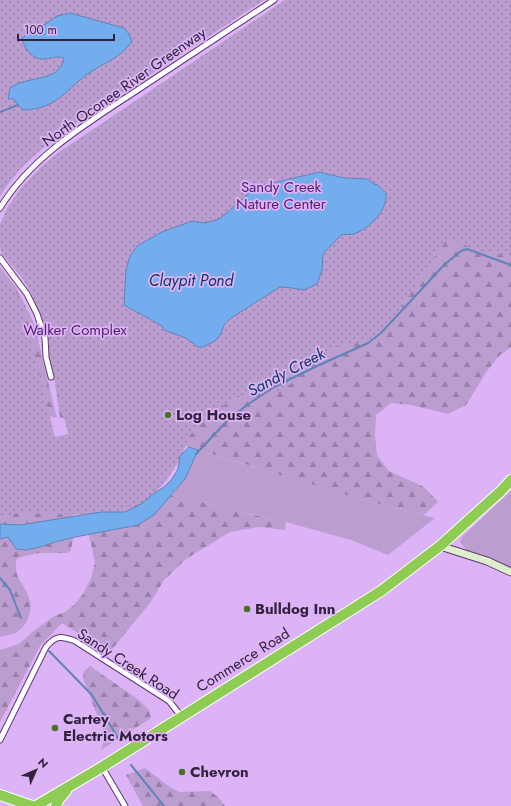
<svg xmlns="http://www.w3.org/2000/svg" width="511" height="806" viewBox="0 0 511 806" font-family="Jost,sans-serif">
  <defs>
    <pattern id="forest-firs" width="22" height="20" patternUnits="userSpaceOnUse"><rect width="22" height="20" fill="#bc9dd0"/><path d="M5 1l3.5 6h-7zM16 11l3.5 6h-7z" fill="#9980aa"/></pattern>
    <pattern id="park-dots" width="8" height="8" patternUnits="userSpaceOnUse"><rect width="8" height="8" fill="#bc9dd0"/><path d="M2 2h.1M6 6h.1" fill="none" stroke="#9980aa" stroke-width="1.8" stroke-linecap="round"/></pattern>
  </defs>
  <rect width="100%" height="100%" fill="#dcb3f7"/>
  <path fill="#bc9dd0" d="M 198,450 L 359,499 L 435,518 L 388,555 L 351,540 L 286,522 L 172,496 L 185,479 Z
    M 511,491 L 511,568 L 497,562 L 467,551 L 460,542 L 461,538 Z"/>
  <path fill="url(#forest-firs)" d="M 511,0 L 511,347 L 499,356 L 487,371 L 466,405 L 448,414 L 411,405 L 391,403 L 376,415 L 375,435 L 377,455 L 389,471 L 424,487 L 438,502 L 424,515 L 359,499 L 189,447 L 60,418 L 43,302 Z
    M 0,267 L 16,287 L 35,325 L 43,361 L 57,418 L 0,404 Z
    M 0,449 L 68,467 L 75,529 L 71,550 L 68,553 L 39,553 L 17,558 C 12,580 26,583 30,601 C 33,612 26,628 15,633 C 11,635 5,635 0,637 Z
    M 72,473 C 144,487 215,507 286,522 L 285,530 L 259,527 L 230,532 L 186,559 L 164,580 L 150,603 L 109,653 L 62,623 L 40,646 L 0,722 L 0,650 L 19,644 L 30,634 L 43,624 L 54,616 L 65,612 L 74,605 L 83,594 L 91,578 L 95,563 L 91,544 Z
    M 90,666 L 139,700 L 149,710 L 151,718 L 101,750 L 105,736 L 83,678 L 84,671 Z
    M 145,768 L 171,788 L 180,792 L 210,791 L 218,797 L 225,806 L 143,806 L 126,775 Z"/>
  <path fill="url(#park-dots)" d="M 0,0 L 264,0 C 219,30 173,60 127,90 C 83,120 29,149 0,196 Z
    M 285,0 L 511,0 L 511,256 L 474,250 L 460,242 L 446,241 L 398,311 L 370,340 L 333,347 L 319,355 L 304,366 L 296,380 L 281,391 L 238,396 L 218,409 L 190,435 L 181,458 L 166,481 L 147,501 L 126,509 L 99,515 L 17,513 L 0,518 L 0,274 L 17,294 L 22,305 L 55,437 L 68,434 L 36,305 L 30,291 L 22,278 L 2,254 L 0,247 L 0,224 L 7,208 L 22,187 L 42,166 L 58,153 Z"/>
  <path fill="#73aded" stroke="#6083b8" d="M 70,13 L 124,28 L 129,34 L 132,42 C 118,59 109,60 92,71 C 66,88 59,109 23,110 L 18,105 L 14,99 L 8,99 L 10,88 C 27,75 60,83 64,58 C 56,55 52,59 44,59 C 32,60 25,49 22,39 L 26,35 L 34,32 L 57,16 Z
    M 319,172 L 344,178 L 368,179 L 374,184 L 378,185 L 386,193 C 388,210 370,228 354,234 C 350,235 345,234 341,235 L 323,254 L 322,271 L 317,284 L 304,290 L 292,288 L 280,287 L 231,318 L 224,325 L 221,334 L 215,341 L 203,347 L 198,347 L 186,338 L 164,330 L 162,326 L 124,305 L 126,269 L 130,256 L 137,246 L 162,232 L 192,221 L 205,223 L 219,219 L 229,211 L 258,185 L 269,184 Z
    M 189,447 L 198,450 L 185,479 L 154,515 L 138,525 L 75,537 L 55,542 L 40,547 L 26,550 L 16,549 L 8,537 L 0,539 L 0,524 L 20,525 L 101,512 L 125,512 L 141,504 L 156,492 L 164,487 L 172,479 L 178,469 L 180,456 Z"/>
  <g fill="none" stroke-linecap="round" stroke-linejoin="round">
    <path stroke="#6083b8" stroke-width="2" d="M 0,112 L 18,105
      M 196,454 L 228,420 L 247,405 L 274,387 L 315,367 L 368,343 L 381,333 L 444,265 L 461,251 L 467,249 L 511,265
      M 0,578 L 10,590 L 21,618
      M 49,651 L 92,695 L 118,738
      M 131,765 L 164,806"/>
    <g stroke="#5f3975" stroke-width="7">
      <path id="street" d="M 0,208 C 33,154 91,121 142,87 C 186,58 230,29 274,0
        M 0,258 L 27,294 L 37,314 L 45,338 L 46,357 L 51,377
        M 0,740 L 46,647 C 56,635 61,636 75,641 L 169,701 L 181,716
        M 102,767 L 125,806"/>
    </g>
    <g stroke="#5f3975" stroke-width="9">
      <path id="secondary" d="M 440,546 L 487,561 L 511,572"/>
    </g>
    <g stroke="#fff" stroke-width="12">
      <path id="highway" d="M 0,795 L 32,806
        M 36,806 L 102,767 L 381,591 L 440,546 L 501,491 L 511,480
        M 56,806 L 59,799 L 66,791"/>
    </g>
    <use href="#street" stroke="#fff" stroke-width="5"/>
    <use href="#secondary" stroke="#ddf0cb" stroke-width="7"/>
    <use href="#highway" stroke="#8fcc53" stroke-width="10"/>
  </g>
  <g fill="#4c6f28" stroke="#dcb3f7" stroke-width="1.5">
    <circle cx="168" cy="415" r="4"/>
    <circle cx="247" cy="609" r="4"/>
    <circle cx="55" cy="728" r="4"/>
    <circle cx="182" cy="772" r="4"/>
  </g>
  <g text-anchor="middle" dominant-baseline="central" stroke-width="3.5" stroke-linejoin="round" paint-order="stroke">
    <g font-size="15" fill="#32223c" stroke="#dcb3f7">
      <text transform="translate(124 87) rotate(-35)">North Oconee River Greenway</text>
      <text transform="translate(243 660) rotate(-32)">Commerce Road</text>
      <text transform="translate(128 664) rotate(33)">Sandy Creek Road</text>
    </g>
    <g font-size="15" fill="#541d71" stroke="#dcb3f7">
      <text x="281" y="187">Sandy Creek<tspan x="281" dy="17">Nature Center</tspan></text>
      <text x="75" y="330">Walker Complex</text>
    </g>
    <g font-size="15" font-weight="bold" fill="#32223c" stroke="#dcb3f7" text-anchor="start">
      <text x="176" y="415">Log House</text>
      <text x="255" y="609">Bulldog Inn</text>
      <text x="63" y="719">Cartey<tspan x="63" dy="17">Electric Motors</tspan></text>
      <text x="190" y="772">Chevron</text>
    </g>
    <g font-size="16" font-style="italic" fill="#113a62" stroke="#dcb3f7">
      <text x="191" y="280">Claypit Pond</text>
      <text transform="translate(286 372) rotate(-28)">Sandy Creek</text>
    </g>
  </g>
  <g transform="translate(36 770) rotate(45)" stroke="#dcb3f7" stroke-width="3" paint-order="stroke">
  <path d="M0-3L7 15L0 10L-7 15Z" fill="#32223c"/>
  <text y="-6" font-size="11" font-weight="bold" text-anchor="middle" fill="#32223c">N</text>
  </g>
  <path d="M18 34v6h96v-6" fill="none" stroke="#32223c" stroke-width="2"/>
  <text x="24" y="34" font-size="12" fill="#32223c" stroke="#dcb3f7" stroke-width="3" paint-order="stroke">100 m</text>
</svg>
